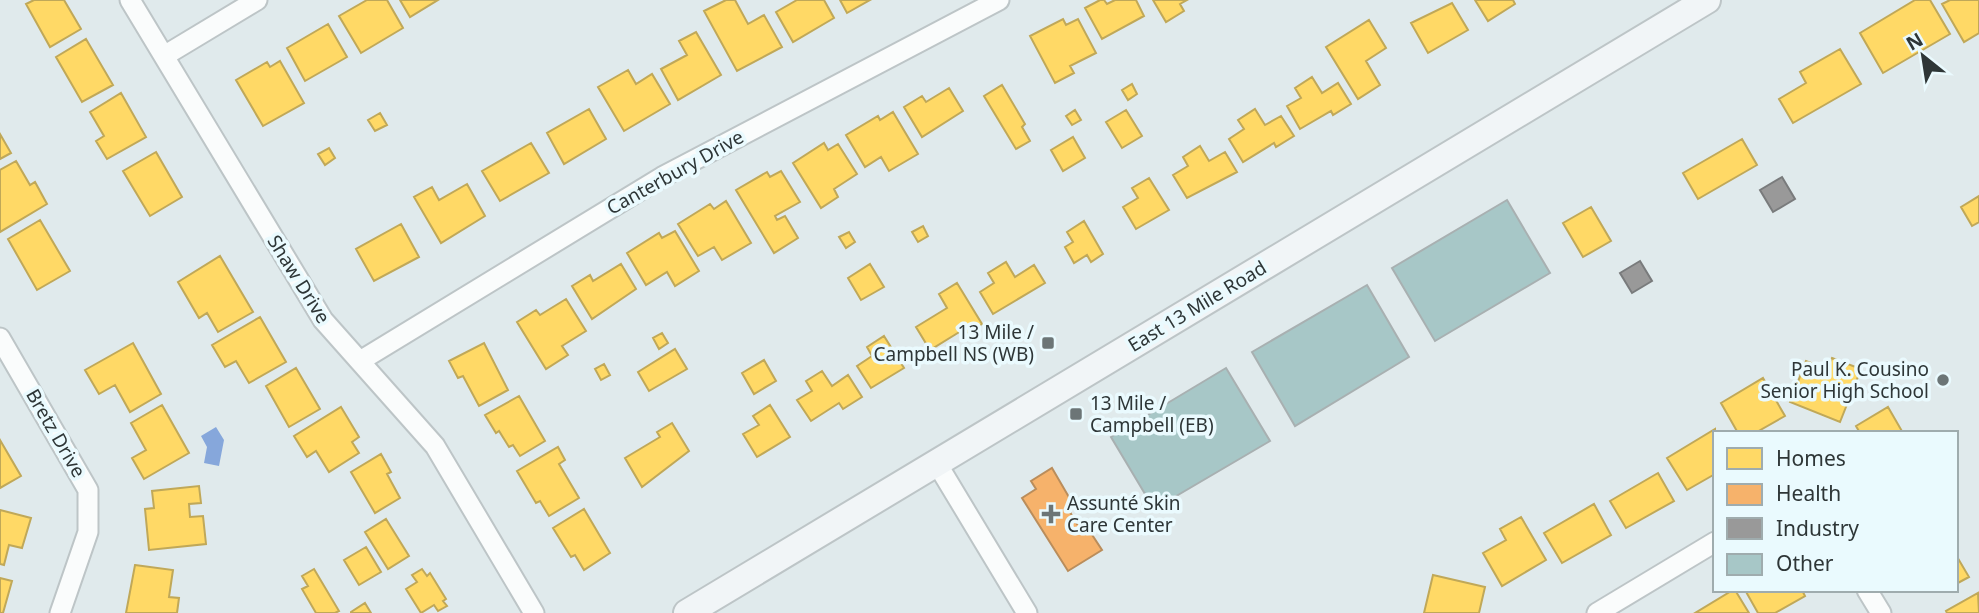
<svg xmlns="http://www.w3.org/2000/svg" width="1979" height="613" viewBox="0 0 1979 613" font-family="'Noto Sans',sans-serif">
  <rect width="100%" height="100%" fill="#e0eaec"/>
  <path fill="#86a7db" d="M 216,427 L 224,440 L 219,466 L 204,463 L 207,447 L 201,436 Z"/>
  <path fill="#ffd966" stroke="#c0a858" stroke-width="2" d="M 34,0 L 64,0 L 81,29 L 50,47 L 26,4 Z
    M 367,0 L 387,0 L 403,28 L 361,53 L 339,16 Z
    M 400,0 L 438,0 L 410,17 Z
    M 726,0 L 735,0 L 748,24 L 764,15 L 782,47 L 737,71 L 704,11 Z
    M 797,0 L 824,0 L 834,18 L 793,42 L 776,12 Z
    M 840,0 L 870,0 L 847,13 Z
    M 1100,0 L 1104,0 L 1107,4 L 1115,0 L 1136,0 L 1144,16 L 1102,39 L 1085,8 Z
    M 1153,0 L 1187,0 L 1180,4 L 1184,11 L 1166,22 Z
    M 1475,0 L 1513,0 L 1515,4 L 1488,21 Z
    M 1915,0 L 1930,0 L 1950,34 L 1883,73 L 1860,33 Z
    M 1950,0 L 1979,0 L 1979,33 L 1964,42 L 1942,4 Z
    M 1452,3 L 1468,30 L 1428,53 L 1411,23 Z
    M 1063,19 L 1066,25 L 1078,19 L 1096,53 L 1070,66 L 1074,73 L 1055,83 L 1030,36 Z
    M 1369,20 L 1386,48 L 1366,61 L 1380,85 L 1358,99 L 1326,47 Z
    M 328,24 L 347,57 L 305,81 L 287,48 Z
    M 696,32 L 721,75 L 678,100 L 661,69 L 687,55 L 679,41 Z
    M 86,39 L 113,85 L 82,102 L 56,57 Z
    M 1840,49 L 1861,84 L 1793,123 L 1779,99 L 1806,83 L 1800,72 Z
    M 280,61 L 304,103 L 263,126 L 236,80 L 267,62 L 270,67 Z
    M 628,70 L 636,84 L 652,74 L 670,104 L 624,131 L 598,87 Z
    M 1312,77 L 1322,93 L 1338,83 L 1351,104 L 1333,115 L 1331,111 L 1300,129 L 1287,106 L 1301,98 L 1295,88 Z
    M 1132,84 L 1137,94 L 1128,100 L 1122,90 Z
    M 1002,85 L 1025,124 L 1022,127 L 1030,141 L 1016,149 L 984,96 Z
    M 949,88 L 963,111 L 922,137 L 904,107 L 922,96 L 926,102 Z
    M 121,93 L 146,137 L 107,159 L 96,141 L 104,136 L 90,112 Z
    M 589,109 L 606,139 L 564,164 L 547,133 Z
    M 1255,109 L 1265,125 L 1281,116 L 1294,136 L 1276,147 L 1274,143 L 1243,162 L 1229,139 L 1244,129 L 1238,120 Z
    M 1075,110 L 1081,120 L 1072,125 L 1066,116 Z
    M 1126,110 L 1142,136 L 1122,148 L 1106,122 Z
    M 893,112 L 918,154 L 889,171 L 881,157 L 865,167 L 846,135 L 878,116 L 880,120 Z
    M 380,113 L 387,125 L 375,131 L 368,120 Z
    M 0,134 L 11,153 L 0,159 Z
    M 1073,137 L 1085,158 L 1063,171 L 1051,150 Z
    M 1742,139 L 1757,165 L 1698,199 L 1683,173 Z
    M 531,143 L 549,173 L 500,201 L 482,171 Z
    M 824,143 L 828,150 L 838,144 L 857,174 L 834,189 L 838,197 L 821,208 L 793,163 Z
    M 1200,146 L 1209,161 L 1225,152 L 1237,172 L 1187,198 L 1173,175 L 1188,166 L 1183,157 Z
    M 329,148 L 335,158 L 325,165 L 318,154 Z
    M 156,152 L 182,197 L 150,216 L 123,171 Z
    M 16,161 L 30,185 L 35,182 L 47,204 L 0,232 L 0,170 Z
    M 781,171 L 800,202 L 775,216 L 777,220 L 785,216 L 798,238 L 774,253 L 736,190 L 767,172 L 770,177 Z
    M 1149,178 L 1169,210 L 1136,229 L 1123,207 L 1138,198 L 1132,188 Z
    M 467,184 L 485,216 L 441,243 L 414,197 L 432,187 L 439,200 Z
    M 1979,196 L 1979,222 L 1972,226 L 1961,207 Z
    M 726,201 L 751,243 L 722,260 L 714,247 L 698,256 L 678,224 L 710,204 L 714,209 Z
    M 1591,207 L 1611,241 L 1583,257 L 1563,223 Z
    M 40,220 L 70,271 L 37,290 L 8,239 Z
    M 1084,221 L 1103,254 L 1091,262 L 1087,255 L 1074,263 L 1065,247 L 1073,242 L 1067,232 Z
    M 401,224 L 419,257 L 374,281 L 356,249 Z
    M 923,226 L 928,236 L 918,242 L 912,232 Z
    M 675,231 L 699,271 L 675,286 L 667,272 L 646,285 L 627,253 L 659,233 L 662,238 Z
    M 849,232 L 855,242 L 846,248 L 839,237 Z
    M 220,256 L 253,312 L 218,332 L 207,313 L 199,318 L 178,282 Z
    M 1006,262 L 1015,277 L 1034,265 L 1045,283 L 993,314 L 980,292 L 994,283 L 988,273 Z
    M 621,264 L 636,289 L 592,319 L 572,286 L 590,275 L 593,281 Z
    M 870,264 L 884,287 L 861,300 L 848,278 Z
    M 957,283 L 982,324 L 964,335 L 961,331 L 930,350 L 916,327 L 947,308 L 939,294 Z
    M 566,299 L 586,331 L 562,346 L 568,355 L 546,369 L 517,322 L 536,310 L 540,315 Z
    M 260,317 L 286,362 L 249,383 L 236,361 L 225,367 L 212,345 Z
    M 662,333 L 668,343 L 659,349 L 653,338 Z
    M 884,336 L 904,368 L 871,388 L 857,366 L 872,356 L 867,347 Z
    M 133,343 L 161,394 L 130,412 L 115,385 L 99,394 L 85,370 Z
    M 484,343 L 508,390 L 479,406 L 463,376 L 458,378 L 449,361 Z
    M 675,349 L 687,369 L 649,391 L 638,372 Z
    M 1832,358 L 1861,369 L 1840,422 L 1790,402 L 1806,361 L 1827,369 Z
    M 764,360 L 776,381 L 754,394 L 742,373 Z
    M 604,364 L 610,375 L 601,380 L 595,369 Z
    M 296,368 L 320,409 L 289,427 L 266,386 Z
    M 822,371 L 832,386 L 848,375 L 862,397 L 843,409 L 839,403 L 811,421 L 797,400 L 812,391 L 806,381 Z
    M 1763,378 L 1785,416 L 1755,433 L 1738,433 L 1721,403 Z
    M 519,396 L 545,441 L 520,456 L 513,445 L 509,447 L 499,431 L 496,433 L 485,415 Z
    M 162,405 L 189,453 L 144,479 L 132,458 L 146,450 L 131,423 Z
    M 770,405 L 790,437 L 757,457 L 743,434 L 759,425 L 753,416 Z
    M 341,407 L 359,437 L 352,442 L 359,453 L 329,472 L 316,451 L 307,457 L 294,436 Z
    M 1888,407 L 1903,433 L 1860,433 L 1856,426 Z
    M 672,423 L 689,451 L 642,487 L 625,458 L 660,437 L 657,432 Z
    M 1715,429 L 1715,474 L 1687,490 L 1667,458 Z
    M 0,440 L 21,476 L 0,488 Z
    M 558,447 L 565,460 L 559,464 L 579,498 L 549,516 L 540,501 L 536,503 L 517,471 Z
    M 381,454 L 391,472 L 387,474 L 400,498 L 375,513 L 351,472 Z
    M 1658,473 L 1674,501 L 1626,528 L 1610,501 Z
    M 199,486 L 201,503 L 189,504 L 190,517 L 203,516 L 206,544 L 149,550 L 145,509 L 154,508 L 152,491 Z
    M 1594,504 L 1611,535 L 1562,563 L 1544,533 Z
    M 584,509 L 610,553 L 584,570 L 575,555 L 571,557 L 553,528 Z
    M 0,510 L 31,518 L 22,548 L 9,545 L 4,565 L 0,564 Z
    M 1521,517 L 1546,560 L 1502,586 L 1483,553 L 1506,540 L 1500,529 Z
    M 386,519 L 409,556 L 388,569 L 365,532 Z
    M 366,547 L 381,572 L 359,585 L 344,560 Z
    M 1956,555 L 1969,577 L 1956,584 Z
    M 135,565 L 173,570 L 169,597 L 179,598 L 177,613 L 126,613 Z
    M 314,569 L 339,611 L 335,613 L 316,613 L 302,589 L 308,586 L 302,576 Z
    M 422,569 L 427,576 L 430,573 L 446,599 L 443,601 L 447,606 L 438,611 L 434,605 L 421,613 L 406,589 L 417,582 L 412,575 Z
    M 1433,575 L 1485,587 L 1479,613 L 1424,613 Z
    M 0,578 L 12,581 L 3,613 L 0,613 Z
    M 1735,590 L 1749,613 L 1695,613 L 1733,590 Z
    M 1745,590 L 1802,590 L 1805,596 L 1775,613 L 1758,613 Z
    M 1978,593 L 1979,613 L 1947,613 L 1946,611 Z
    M 365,603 L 371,613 L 351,613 L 351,612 Z"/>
  <path fill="#f6b26b" stroke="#ba8d5b" stroke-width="2" d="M 1052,468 L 1073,504 L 1067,507 L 1077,524 L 1083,521 L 1102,550 L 1068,571 L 1022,498 L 1036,489 L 1031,481 Z"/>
  <path fill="#999" stroke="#797b7c" stroke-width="2" d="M 1782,177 L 1795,199 L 1773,212 L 1760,190 Z
    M 1640,261 L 1652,281 L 1632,293 L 1620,273 Z"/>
  <path fill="#a7c7c7" stroke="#a8b0b1" stroke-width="2" d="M 1507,200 L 1550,273 L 1435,341 L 1392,268 Z
    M 1367,285 L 1409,357 L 1295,426 L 1252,352 Z
    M 1226,368 L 1270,441 L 1154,509 L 1111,437 Z"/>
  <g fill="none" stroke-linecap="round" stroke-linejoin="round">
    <g stroke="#bdc5c7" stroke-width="23">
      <path id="street" d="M 130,0 L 323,320 L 435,446 L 534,613
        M 164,56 L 257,0
        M 0,338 L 88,490 L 88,532 L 60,613
        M 360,361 L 662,177 L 999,0
        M 936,462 L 1027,613
        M 1867,590 L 1881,613
        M 1597,613 L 1715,542"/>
    </g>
    <g stroke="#bdc5c7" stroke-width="30">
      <path id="secondary" d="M 687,613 L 1707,0"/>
    </g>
    <use href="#street" stroke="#fafcfc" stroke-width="19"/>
    <use href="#secondary" stroke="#f1f5f7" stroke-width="26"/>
  </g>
  <g fill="#6c7576" stroke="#eafafe" stroke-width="2.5">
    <rect x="1041" y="336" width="14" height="14" rx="3.5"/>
    <circle cx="1943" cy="380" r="7"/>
    <rect x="1069" y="407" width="14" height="14" rx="3.5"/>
    <path d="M1047.5 503.5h7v7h7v7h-7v7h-7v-7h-7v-7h7z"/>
  </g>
  <g text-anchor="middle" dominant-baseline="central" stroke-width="7" stroke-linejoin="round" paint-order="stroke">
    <g font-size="19" fill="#2e3637" stroke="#eafafe">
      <text transform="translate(675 172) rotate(-29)">Canterbury Drive</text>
      <text transform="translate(299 279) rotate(58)">Shaw Drive</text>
      <text transform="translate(1197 306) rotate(-31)">East 13 Mile Road</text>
      <text transform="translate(56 433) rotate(60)">Bretz Drive</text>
    </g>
    <g font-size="19" fill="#2e3637" stroke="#eafafe" text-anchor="end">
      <text x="1034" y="332">13 Mile /<tspan x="1034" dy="22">Campbell NS (WB)</tspan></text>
      <text x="1929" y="369">Paul K. Cousino<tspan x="1929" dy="22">Senior High School</tspan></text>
      <text x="1090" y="403" text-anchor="start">13 Mile /<tspan x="1090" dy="22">Campbell (EB)</tspan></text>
      <text x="1067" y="503" text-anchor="start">Assunté Skin<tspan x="1067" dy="22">Care Center</tspan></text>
    </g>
  </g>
  <rect x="1713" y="431" width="245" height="161" fill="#eafafe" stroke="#9facae" stroke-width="2"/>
  <rect x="1727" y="448" width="35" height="21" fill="#ffd966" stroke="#9facae" stroke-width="2"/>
  <text x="1776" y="466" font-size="21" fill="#2e3637">Homes</text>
  <rect x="1727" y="484" width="35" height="21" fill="#f6b26b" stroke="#9facae" stroke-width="2"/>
  <text x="1776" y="501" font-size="21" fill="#2e3637">Health</text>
  <rect x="1727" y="518" width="35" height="21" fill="#999999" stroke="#9facae" stroke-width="2"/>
  <text x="1776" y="536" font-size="21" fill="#2e3637">Industry</text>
  <rect x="1727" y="554" width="35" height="21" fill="#a7c7c7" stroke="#9facae" stroke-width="2"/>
  <text x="1776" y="571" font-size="21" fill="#2e3637">Other</text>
  <g transform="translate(1923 56) rotate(330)" stroke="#eafafe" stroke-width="5" paint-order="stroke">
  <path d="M0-5L12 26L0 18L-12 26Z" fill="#2e3637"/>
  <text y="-10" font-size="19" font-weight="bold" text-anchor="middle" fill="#2e3637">N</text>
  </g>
</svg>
